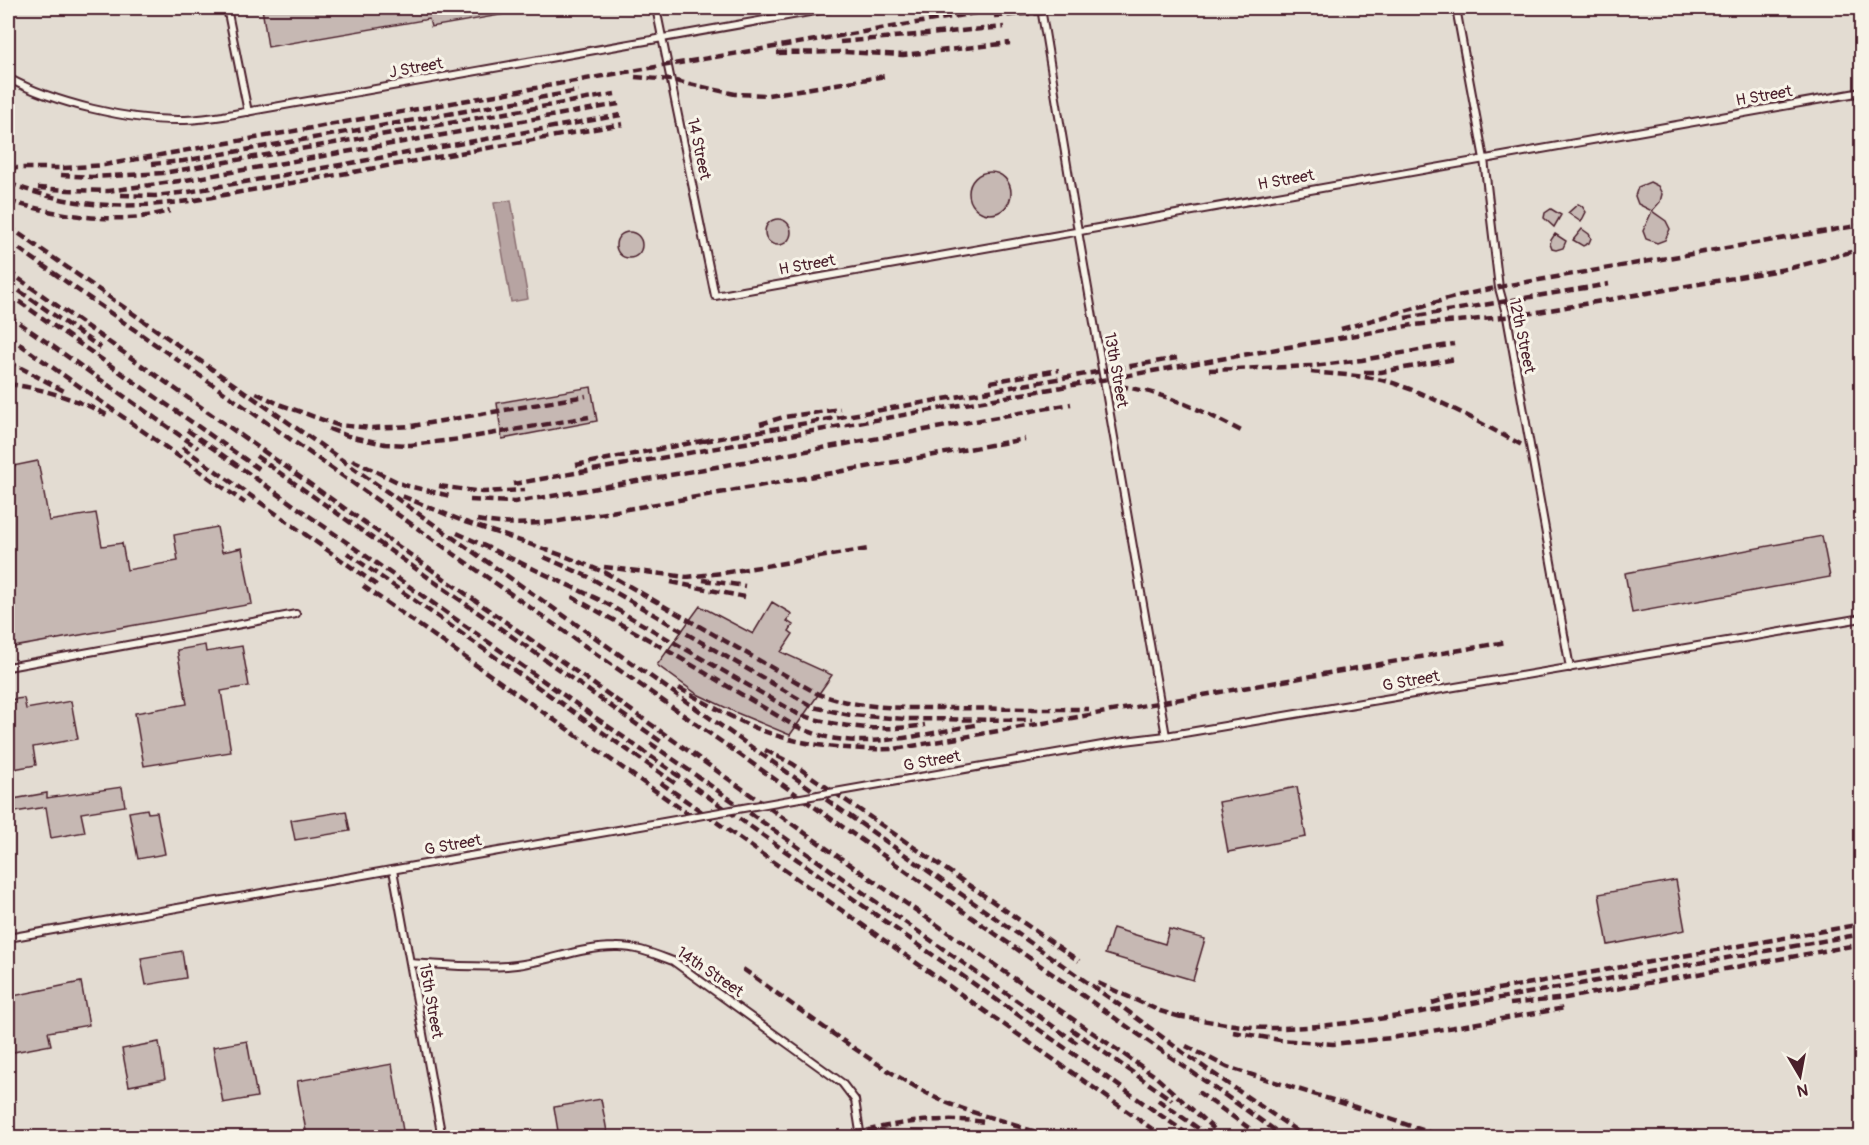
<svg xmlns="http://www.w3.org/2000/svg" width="1869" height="1145" viewBox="0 0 1869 1145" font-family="Pangolin,sans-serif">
  <rect width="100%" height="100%" fill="#f0ebe0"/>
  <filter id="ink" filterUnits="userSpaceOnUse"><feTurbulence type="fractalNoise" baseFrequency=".0167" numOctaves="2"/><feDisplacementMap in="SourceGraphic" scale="12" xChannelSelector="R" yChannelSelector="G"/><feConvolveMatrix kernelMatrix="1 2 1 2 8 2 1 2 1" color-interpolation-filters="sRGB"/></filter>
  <g filter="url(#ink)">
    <path fill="#e3dcd2" d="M 8,8 L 1861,8 L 1861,1137 L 8,1137 Z"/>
    <path fill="#b7a4a2" stroke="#8b6f72" stroke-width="1.5" d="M 511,200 L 528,299 L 511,302 L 494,203 Z"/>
    <path fill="#c6b8b3" stroke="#4a1f2b" stroke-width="1.5" d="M 262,8 L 505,8 L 506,14 L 431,27 L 429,19 L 268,47 Z
      M969 193a21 21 0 1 1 42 0a21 21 0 1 1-42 0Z
      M 1650,182 L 1658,186 L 1662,194 L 1660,202 L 1652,211 L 1666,221 L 1670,229 L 1665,240 L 1657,243 L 1646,239 L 1643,231 L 1652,211 L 1638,204 L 1635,196 L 1638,187 Z
      M 1578,204 L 1582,206 L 1586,212 L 1581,222 L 1568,213 Z
      M 1551,209 L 1561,215 L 1554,227 L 1544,218 L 1545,213 Z
      M765 232a13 13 0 1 1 26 0a13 13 0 1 1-26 0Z
      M 1582,229 L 1589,234 L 1591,238 L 1589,243 L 1583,246 L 1573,240 Z
      M616 245a13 13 0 1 1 26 0a13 13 0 1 1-26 0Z
      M 1555,234 L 1566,241 L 1563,248 L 1556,250 L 1552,249 L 1550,244 L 1551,240 Z
      M 591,387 L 597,421 L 502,439 L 497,403 Z
      M 38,461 L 49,521 L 96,513 L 102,546 L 122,543 L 127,570 L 178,561 L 174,535 L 217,527 L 222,552 L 242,548 L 252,604 L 8,648 L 8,467 Z
      M 1822,536 L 1830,577 L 1632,613 L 1625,573 Z
      M 772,602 L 792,614 L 787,621 L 793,625 L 789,631 L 793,634 L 781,652 L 832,675 L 790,735 L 737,713 L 697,694 L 657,665 L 700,606 L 753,634 Z
      M 205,645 L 206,652 L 242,646 L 249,686 L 221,691 L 231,752 L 144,766 L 135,713 L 187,704 L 177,650 Z
      M 24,698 L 26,709 L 71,701 L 78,739 L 33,747 L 36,765 L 8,770 L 8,700 Z
      M 122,787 L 125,806 L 81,813 L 85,832 L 51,838 L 46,807 L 8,813 L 8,800 L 47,793 L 47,798 Z
      M 1297,787 L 1306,837 L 1228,852 L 1219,802 Z
      M 147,809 L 148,813 L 157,812 L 165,854 L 138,859 L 129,812 Z
      M 346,811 L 350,831 L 295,840 L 291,820 Z
      M 1676,880 L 1685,930 L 1608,945 L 1599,894 Z
      M 1113,928 L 1165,944 L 1169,929 L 1205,939 L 1193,980 L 1105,954 Z
      M 182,951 L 186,978 L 146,985 L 141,958 Z
      M 81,982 L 89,1025 L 48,1032 L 51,1045 L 8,1053 L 8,997 Z
      M 247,1041 L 257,1097 L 223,1103 L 213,1047 Z
      M 159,1042 L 165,1079 L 129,1086 L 122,1049 Z
      M 392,1064 L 404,1137 L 307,1137 L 297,1081 Z
      M 601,1099 L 608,1137 L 559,1137 L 554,1107 Z"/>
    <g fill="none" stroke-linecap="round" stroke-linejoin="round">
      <g stroke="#4a1f2b" stroke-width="10">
        <path id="lane" d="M 227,8 L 248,112
          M 656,8 L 715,296 L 1862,92
          M 1041,8 L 1078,231 L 1166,736
          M 1456,8 L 1484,159 L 1499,288 L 1507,317 L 1570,668
          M 8,78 C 54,103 129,121 182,120 C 195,120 209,118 223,116 L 832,8
          M 8,667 L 296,614
          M 1125,741 L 1166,736 L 1862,618
          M 393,870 L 442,1138
          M 8,938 L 487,853
          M 410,963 C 442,965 475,968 507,966 C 543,964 578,947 615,947 C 635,946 654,954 673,961 L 842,1083 L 855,1100 L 861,1138"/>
      </g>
      <use href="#lane" stroke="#f7f3e8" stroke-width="6"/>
      <path stroke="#4a1f2b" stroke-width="4.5" stroke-dasharray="9 4.5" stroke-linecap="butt" d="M 994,16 L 1042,13 L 1071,8
        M 840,42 L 1004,27
        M 777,53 L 845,52 L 903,55 L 1010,43
        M 635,77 L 671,80 L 735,94 L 768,95 L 886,76
        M 152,164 L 183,161 L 578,91
        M 9,168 L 64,168 L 104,165 L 614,74 L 1005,8
        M 61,175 L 91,177 L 163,173 L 615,94
        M 8,183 C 74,208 120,209 190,201 L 623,124
        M 38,188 L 68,190 L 108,191 L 186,180 L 619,104
        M 121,195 L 155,196 L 188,192 L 621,115
        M 8,201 C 47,212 87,220 128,218 C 142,218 156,214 170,211
        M 8,226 L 1118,1004 L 1185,1054 L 1307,1138
        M 8,241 L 1286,1138
        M 8,271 L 829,850 L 1155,1076 L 1224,1138
        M 8,283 L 101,348
        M 8,294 L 262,471
        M 8,315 L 198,448
        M 1405,318 L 1609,284
        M 1341,329 L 1458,296 L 1509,285 L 1862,225
        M 8,336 L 245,503
        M 8,361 L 66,392
        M 1209,370 L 1313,366 L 1362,360 L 1454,344
        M 1311,372 C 1340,375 1372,375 1399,385 C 1442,400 1483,425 1524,446
        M 1364,372 L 1381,372 L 1456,359
        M 990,382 L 1059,370
        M 8,384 C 41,388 77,399 107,415
        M 1119,386 C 1167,393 1201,410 1243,432
        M 256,393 L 279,404 L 337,425 L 372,428 L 412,426 L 586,396
        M 760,424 L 784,417 L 840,409
        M 329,429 L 348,436 L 385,444 L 411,445 L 460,439 L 589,417
        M 187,430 L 1193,1138
        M 704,441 L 1177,358
        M 182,447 L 378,586
        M 256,456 L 663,743
        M 352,460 L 404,485 L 450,496
        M 576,465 L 712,439
        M 513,484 L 1413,325 L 1515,316 L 1791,268 L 1862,249
        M 439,486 L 482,492 L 525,490
        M 402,496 L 465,522 L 567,557 L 606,573 L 818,694 C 863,710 907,708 955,708 C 999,709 1044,709 1089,709
        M 470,500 L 514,502 L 552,496 L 1071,404
        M 477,520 C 503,525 528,524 554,522 L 1025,439
        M 457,533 L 602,601 L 798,714 C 840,728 882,732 925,725
        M 347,553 L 676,784
        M 544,557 L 589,577 L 813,707 L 850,715 L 906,719 L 1032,720
        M 604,567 L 687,577 L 723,573 L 868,549
        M 703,580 L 745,586
        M 671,582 L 745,597
        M 363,586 L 697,820
        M 572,597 L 653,642 L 793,725 C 807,731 822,737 837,739 C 882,746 931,733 975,725
        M 679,688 C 702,701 725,714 749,725 C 795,746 845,750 895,749 L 1506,642
        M 650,743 L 1077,1043
        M 765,750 L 793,764 L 1079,961
        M 661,783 L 1165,1138
        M 743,969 C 805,1013 866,1061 934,1097 C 961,1110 992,1118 1021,1126
        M 1098,983 L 1160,1011 L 1184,1018
        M 1432,1003 L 1448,998 L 1862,924
        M 1510,1004 L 1566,998 L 1862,944
        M 1177,1016 C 1209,1021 1242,1028 1274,1028 C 1316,1028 1357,1022 1399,1016 L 1862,934
        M 1071,1029 L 1172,1100
        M 1233,1032 L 1280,1040 L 1333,1044 L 1391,1038 L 1565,1008
        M 1186,1046 L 1227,1067 L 1355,1107 L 1434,1134
        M 1198,1092 L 1263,1138
        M 1158,1100 L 1212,1138
        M 1013,1125 L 1057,1138
        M 821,1138 L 847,1133
        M 841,1138 C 888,1123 937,1116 986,1122
        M 931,1138 L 968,1133 L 1027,1136"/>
      <g stroke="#4a1f2b" stroke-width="10" stroke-linecap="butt">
        <path id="lane-bridge" d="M 487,853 L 1125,741"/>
      </g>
      <use href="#lane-bridge" stroke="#f7f3e8" stroke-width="6"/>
    </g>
  </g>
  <g text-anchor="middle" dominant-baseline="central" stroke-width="6" stroke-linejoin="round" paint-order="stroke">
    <g font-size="16" fill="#4a1f2b" stroke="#f7f3e8">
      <text transform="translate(416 68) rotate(-10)">J Street</text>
      <text transform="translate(1764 96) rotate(-10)">H Street</text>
      <text transform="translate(699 149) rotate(78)">14 Street</text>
      <text transform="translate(1286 180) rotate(-10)">H Street</text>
      <text transform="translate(807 265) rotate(-10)">H Street</text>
      <text transform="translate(1522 336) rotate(78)">12th Street</text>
      <text transform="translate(1116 370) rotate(80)">13th Street</text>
      <text transform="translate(1411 681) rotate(-10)">G Street</text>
      <text transform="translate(932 761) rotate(-10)">G Street</text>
      <text transform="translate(453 845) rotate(-10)">G Street</text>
      <text transform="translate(710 972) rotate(34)">14th Street</text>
      <text transform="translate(431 1001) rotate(80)">15th Street</text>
    </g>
  </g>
  <rect width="1869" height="1145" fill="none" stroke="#f7f3e8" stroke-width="30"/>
  <rect x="15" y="15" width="1839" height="1115" fill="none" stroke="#4a1f2b" stroke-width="2" filter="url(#ink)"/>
  <g transform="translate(1800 1076) rotate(170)" stroke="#f7f3e8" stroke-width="4.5" paint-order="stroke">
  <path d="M0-4.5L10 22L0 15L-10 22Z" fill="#4a1f2b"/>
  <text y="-9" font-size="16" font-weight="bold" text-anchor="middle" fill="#4a1f2b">N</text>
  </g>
</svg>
